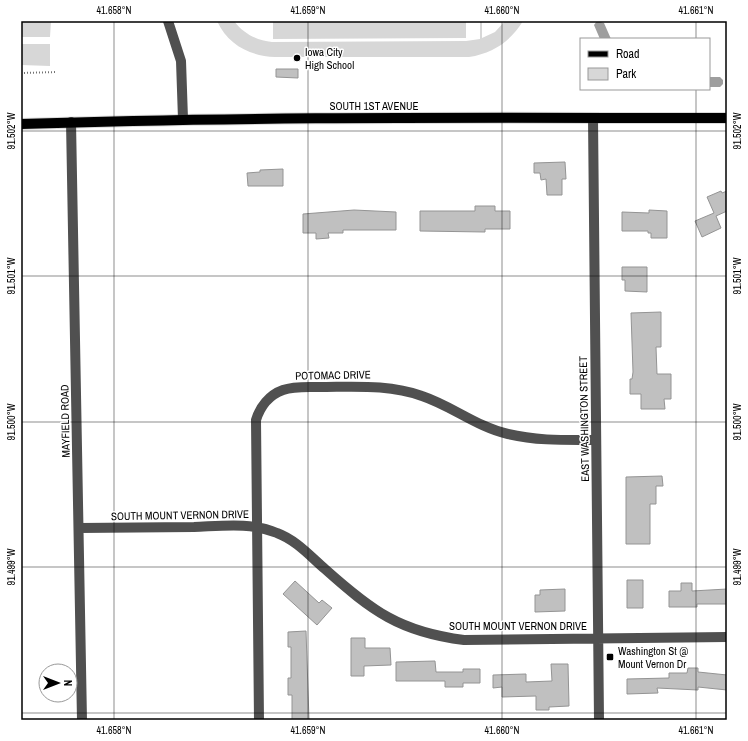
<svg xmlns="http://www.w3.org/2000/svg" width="748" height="741" viewBox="0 0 748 741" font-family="'Archivo Narrow',sans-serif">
  <rect width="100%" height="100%" fill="#fff"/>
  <path fill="#d7d7d7" d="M 21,21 L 51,21 L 50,37 L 21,37 Z
    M 217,21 L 234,21 C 244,34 256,40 272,42 L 466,41 L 480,39 L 480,21 L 482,21 L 482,38 L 495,32 L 505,21 L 523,21 C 510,42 493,53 469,57 L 275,57 C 250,56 228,45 217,21 Z
    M 273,21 L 466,21 L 466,38 L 273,39 Z
    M 21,44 L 50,44 L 50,66 L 21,65 Z"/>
  <path fill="#9e9e9e" d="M 597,21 L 604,23 L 611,39 L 600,39 L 594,25 Z
    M 709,77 L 720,77 L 723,80 L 723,84 L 720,87 L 709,87 Z"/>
  <path fill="#c0c0c0" stroke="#949494" d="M 276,69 L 298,69 L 298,78 L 276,77 Z
    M 565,162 L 566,179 L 562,179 L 562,195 L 547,195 L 546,179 L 541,180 L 540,173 L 534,173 L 534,163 Z
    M 283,169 L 283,186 L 248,186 L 247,173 L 260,172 L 260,170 Z
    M 721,191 L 722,193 L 727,191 L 727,211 L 716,216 L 721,228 L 702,237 L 695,221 L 714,213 L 707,197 Z
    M 475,206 L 495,206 L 495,211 L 510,211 L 510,229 L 485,229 L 485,232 L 420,231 L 420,211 L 475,211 Z
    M 354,210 L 396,212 L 396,230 L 343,230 L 343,233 L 328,233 L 329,238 L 316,239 L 316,233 L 303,233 L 303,214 Z
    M 649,210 L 667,211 L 667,238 L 651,238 L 651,233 L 648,233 L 648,231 L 622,231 L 622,212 L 649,213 Z
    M 622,267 L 647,267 L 647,292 L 625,291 L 625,280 L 622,280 Z
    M 661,312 L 661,347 L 656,347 L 657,374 L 671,374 L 671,399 L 664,399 L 665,409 L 641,409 L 641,394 L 630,394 L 630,379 L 632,379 L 633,372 L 631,313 Z
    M 662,476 L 663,486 L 656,486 L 656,504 L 650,504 L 650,544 L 626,544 L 626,477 Z
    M 627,580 L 643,580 L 643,608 L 627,608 Z
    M 295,581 L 319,603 L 322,600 L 332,608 L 317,625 L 283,594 Z
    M 681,583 L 692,583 L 692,591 L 727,589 L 727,604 L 697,604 L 697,607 L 669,607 L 669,591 L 681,591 Z
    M 565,589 L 565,611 L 535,612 L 535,595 L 540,595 L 540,590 Z
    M 306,631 L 309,720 L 292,720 L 292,695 L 288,695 L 288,678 L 291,678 L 291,647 L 288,647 L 288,632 Z
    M 351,638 L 365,638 L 365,648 L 390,648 L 391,665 L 364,666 L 364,676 L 351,676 Z
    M 435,661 L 436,672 L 463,672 L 463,669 L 480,669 L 480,683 L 463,683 L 463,687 L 445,687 L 445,681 L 396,681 L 396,662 Z
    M 551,664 L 568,664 L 569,706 L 549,707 L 549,710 L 536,710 L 536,696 L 502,697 L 502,687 L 493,688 L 493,675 L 526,674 L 526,682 L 552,681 Z
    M 688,668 L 698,668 L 698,672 L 727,675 L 727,690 L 698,687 L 698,690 L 657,688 L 658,693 L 627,694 L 627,679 L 669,678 L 669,673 L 687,673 Z"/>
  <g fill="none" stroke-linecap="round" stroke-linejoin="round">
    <g stroke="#dbdbdb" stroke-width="12">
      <path id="major" d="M 21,124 C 256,116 492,118 727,118"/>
    </g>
    <path stroke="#727272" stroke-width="2" stroke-dasharray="1 2" stroke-linecap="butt" d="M 21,73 L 57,72"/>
    <path stroke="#505050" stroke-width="10" d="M 168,21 L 181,61 L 183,119
      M 593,118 L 599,720
      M 71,122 L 82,720
      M 79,528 C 117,528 155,527 194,527 C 222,526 251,522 277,533 C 296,540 310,556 325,569 C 372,611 400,632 464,640 L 727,637
      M 259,720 L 256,420 C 260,407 269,395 283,390 C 294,386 308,387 319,387 C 354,387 389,384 422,396 C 452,406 477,427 508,434 C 537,441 566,440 596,440"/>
    <use href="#major" stroke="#000" stroke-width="10"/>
  </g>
  <path fill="none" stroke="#000" stroke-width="1" stroke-opacity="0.45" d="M 114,21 L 114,720M 308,21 L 308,720M 502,21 L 502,720M 696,21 L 696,39M 696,89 L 696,720M 21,131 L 727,131M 21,276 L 727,276M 21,422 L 727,422M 21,567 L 727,567M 21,713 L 727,713"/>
  <g fill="#000" stroke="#fff" stroke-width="1.5">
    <circle cx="297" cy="58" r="4"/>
    <rect x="606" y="653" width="8" height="8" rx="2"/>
  </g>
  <g text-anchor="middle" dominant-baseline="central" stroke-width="3" stroke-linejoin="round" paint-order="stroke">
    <g font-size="11" fill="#000" stroke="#fff" text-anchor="start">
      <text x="305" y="52">Iowa City<tspan x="305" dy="13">High School</tspan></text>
      <text x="618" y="651">Washington St @<tspan x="618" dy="13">Mount Vernon Dr</tspan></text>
    </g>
    <g font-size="11" fill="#000" stroke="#fff">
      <text x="374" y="106">SOUTH 1ST AVENUE</text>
      <text transform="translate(333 375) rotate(-1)">POTOMAC DRIVE</text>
      <text transform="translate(584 419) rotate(-91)">EAST WASHINGTON STREET</text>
      <text transform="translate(65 421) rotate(-91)">MAYFIELD ROAD</text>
      <text transform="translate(180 515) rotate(-1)">SOUTH MOUNT VERNON DRIVE</text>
      <text x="518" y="626">SOUTH MOUNT VERNON DRIVE</text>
    </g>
  </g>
  <rect width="748" height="741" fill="none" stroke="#ffffff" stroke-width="44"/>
  <rect x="580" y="38" width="130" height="52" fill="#ffffff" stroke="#999999"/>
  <rect x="588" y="51" width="20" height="6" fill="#000000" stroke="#999999"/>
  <text x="616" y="58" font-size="12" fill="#000000">Road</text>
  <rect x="588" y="68" width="20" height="12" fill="#d7d7d7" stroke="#999999"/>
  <text x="616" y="78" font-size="12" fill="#000000">Park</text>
  <g transform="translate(58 683) rotate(90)"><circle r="19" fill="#ffffff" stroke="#999999"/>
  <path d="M0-3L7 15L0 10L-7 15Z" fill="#000000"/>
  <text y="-6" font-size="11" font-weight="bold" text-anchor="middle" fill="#000000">N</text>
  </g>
  <rect x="22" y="22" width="704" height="697" fill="none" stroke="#000" stroke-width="1.5"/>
  <g font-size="10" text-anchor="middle" fill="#000">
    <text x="114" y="14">41.658°N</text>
    <text x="308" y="14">41.659°N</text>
    <text x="502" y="14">41.660°N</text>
    <text x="696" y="14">41.661°N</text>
    <text transform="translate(737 131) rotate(-90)" y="4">91.502°W</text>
    <text transform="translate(11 131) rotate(-90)" y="4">91.502°W</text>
    <text transform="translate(11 276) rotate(-90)" y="4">91.501°W</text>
    <text transform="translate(737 276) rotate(-90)" y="4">91.501°W</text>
    <text transform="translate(11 422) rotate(-90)" y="4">91.500°W</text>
    <text transform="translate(737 422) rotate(-90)" y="4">91.500°W</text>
    <text transform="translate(11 567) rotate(-90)" y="4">91.499°W</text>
    <text transform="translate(737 567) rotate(-90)" y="4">91.499°W</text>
    <text x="114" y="734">41.658°N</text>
    <text x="308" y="734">41.659°N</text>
    <text x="502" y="734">41.660°N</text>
    <text x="696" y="734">41.661°N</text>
  </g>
</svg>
